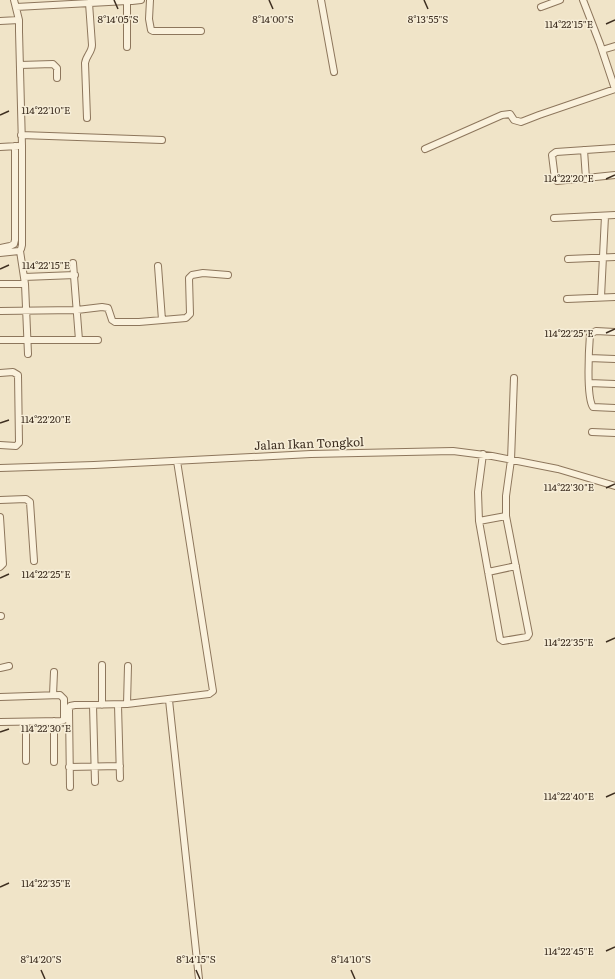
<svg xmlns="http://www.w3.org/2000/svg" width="615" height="979" viewBox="0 0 615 979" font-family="Literata,serif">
  <rect width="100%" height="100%" fill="#f0e4c8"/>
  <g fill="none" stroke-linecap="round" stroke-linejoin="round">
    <g stroke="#8d765c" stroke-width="8">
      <path id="minor" d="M 150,0 L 149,19 L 151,30 L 153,31 L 201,31
        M 321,0 L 334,72
        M 583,0 L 600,44 L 615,89
        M 132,1 L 141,0
        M 16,7 L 127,1
        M 541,7 L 560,0
        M 0,21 L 19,20
        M 127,47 L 127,1 L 132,1 L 132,0
        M 602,50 L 615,46
        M 20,65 L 53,64 L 57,68 L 57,78
        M 87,118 L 85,63 C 86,56 92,52 92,45 L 89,3
        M 21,135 L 162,140
        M 0,147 L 18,146
        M 615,148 L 556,152 L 552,155 L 555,179 L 557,181 L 615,175
        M 425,149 L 502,115 L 510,114 L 514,120 L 521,122 L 539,115 L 615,89
        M 584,150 L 586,179
        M 554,218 L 615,215
        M 0,248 L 10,246 L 14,244 L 15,240 L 15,146
        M 20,251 L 25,284 L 28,354
        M 0,253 L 19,251 L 21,249 L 22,245 L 22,146 L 19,31 L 19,20 L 14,0
        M 568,259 L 615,257
        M 73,263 L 79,340
        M 158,266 L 162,320
        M 24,277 L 75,275
        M 0,284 L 25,284
        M 601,297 L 605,216
        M 567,299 L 615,297
        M 0,311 L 77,310 L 102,307 L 108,308 L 112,320 L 115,322 L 139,322 L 186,318 L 190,314 L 189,278 L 192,275 L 203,273 L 228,275
        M 615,332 L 596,331 L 590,334 C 589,347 586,397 593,407 L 615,408
        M 0,340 L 98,340
        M 589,358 L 615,359
        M 0,373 L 13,372 L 18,375 L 19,443 L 16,446 L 0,445
        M 589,383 L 615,384
        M 592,432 L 615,433
        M 483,454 L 478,492 L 479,521 L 500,639 L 503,641 L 527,637 L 529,634 L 506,516 L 506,496 L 511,460 L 514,378
        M 0,468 L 94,465 L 311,454 L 453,451 L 492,456 L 558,469 L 615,486
        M 0,500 L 26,499 L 30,502 L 34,561
        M 0,517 L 3,564 L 0,567
        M 479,521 L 506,516
        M 488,572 L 516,566
        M 0,616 L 1,616
        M 0,668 L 9,666
        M 53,695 L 54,672
        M 0,697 L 60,695 L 64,699 L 64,720 L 61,721 L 0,722
        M 169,700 L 199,979
        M 127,704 L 128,666
        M 93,705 L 95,782
        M 102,705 L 102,665
        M 118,705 L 120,778
        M 26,761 L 26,722
        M 54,762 L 54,721
        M 69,767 L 120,766
        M 70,787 L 69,709 L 70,706 L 75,705 L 127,704 L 209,694 L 213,691 L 177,461"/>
    </g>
    <use href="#minor" stroke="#faf1dc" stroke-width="6"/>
  </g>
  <path fill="none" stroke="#3d2e20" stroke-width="1.5" d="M 114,0 L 118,9M 269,0 L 273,9M 424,0 L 428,9M 606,24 L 615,20M 0,115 L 9,111M 606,179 L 615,175M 0,269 L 9,265M 606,333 L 615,329M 0,423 L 9,420M 606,488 L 615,484M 0,578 L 9,574M 606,642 L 615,638M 0,732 L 9,729M 606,797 L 615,793M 0,887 L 9,883M 606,951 L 615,947M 41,970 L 45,979M 196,970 L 200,979M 351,970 L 355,979"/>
  <g text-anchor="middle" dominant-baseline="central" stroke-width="3" stroke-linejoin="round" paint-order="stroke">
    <g font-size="12" fill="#3d2e20" stroke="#f7eed8">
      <text transform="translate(309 443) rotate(-2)">Jalan Ikan Tongkol</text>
    </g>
  </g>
  <g font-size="10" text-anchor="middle" fill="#3d2e20" stroke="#f7eed8" stroke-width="3" stroke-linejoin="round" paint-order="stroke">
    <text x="118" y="23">8°14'05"S</text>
    <text x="273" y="23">8°14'00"S</text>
    <text x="428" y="23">8°13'55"S</text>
    <text x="569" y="28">114°22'15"E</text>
    <text x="46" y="114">114°22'10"E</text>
    <text x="569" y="182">114°22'20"E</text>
    <text x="46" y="269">114°22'15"E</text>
    <text x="569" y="337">114°22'25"E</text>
    <text x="46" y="423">114°22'20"E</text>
    <text x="569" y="491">114°22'30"E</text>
    <text x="46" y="578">114°22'25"E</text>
    <text x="569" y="646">114°22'35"E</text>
    <text x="46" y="732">114°22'30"E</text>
    <text x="569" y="800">114°22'40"E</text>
    <text x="46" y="887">114°22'35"E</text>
    <text x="569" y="955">114°22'45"E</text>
    <text x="41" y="963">8°14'20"S</text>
    <text x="196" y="963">8°14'15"S</text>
    <text x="351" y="963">8°14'10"S</text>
  </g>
</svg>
